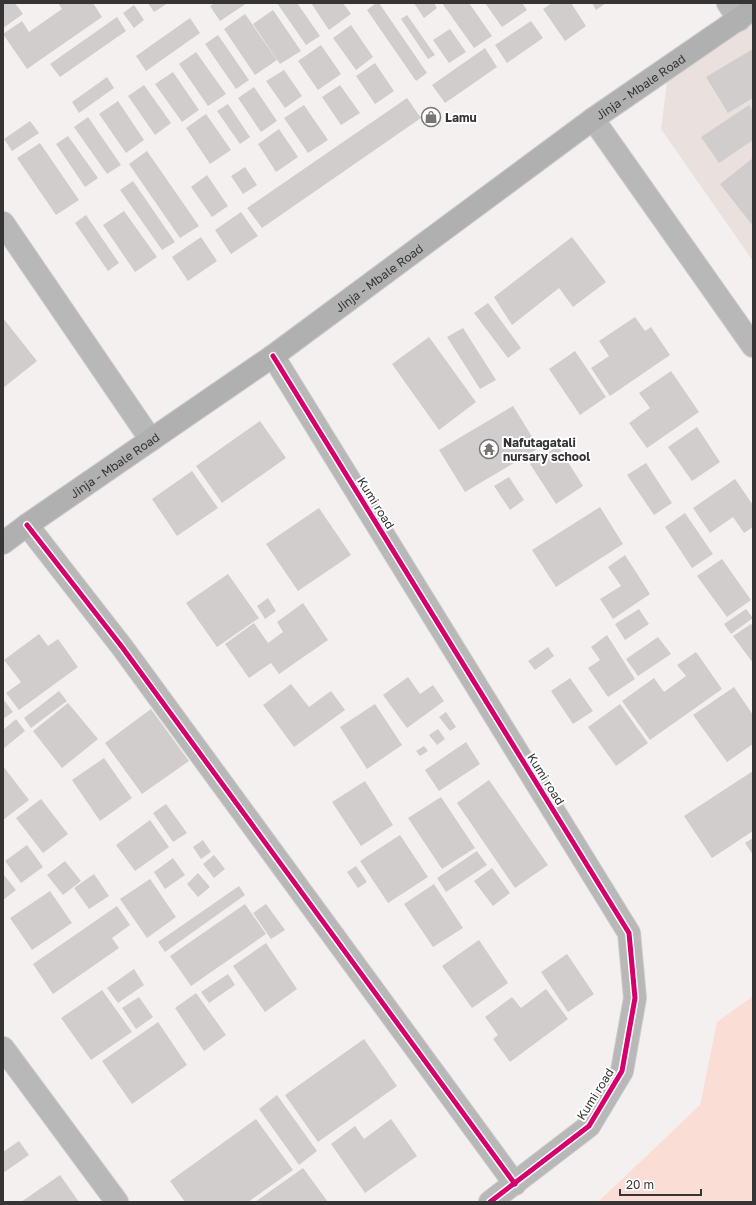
<svg xmlns="http://www.w3.org/2000/svg" width="756" height="1205" viewBox="0 0 756 1205" font-family="'Golos Text',sans-serif">
  <rect width="100%" height="100%" fill="#f4f0ef"/>
  <path fill="#eae1df" d="M 753,13 L 753,261 L 661,129 L 668,73 Z"/>
  <path fill="#faded5" d="M 753,996 L 753,1202 L 598,1202 L 700,1105 L 717,1022 Z"/>
  <path fill="#d0cdcc" d="M 3,3 L 15,3 L 23,14 L 3,28 Z
    M 58,3 L 93,3 L 102,17 L 27,69 L 3,34 L 22,21 L 29,32 L 62,9 Z
    M 148,3 L 168,3 L 154,12 Z
    M 215,3 L 247,3 L 220,21 L 210,6 Z
    M 277,3 L 297,3 L 320,36 L 306,45 Z
    M 311,3 L 343,3 L 351,14 L 329,30 Z
    M 376,3 L 379,3 L 427,73 L 416,81 L 367,10 Z
    M 414,3 L 434,3 L 437,8 L 424,18 Z
    M 442,3 L 469,3 L 492,36 L 474,48 Z
    M 485,3 L 522,3 L 527,10 L 502,27 Z
    M 552,3 L 571,3 L 586,26 L 565,41 L 543,9 Z
    M 592,3 L 606,3 L 596,10 Z
    M 134,5 L 144,20 L 134,28 L 123,13 Z
    M 273,10 L 301,51 L 280,64 L 253,24 Z
    M 245,14 L 277,60 L 255,75 L 224,29 Z
    M 407,15 L 435,55 L 428,59 L 401,19 Z
    M 117,17 L 126,31 L 60,77 L 50,64 Z
    M 190,18 L 200,33 L 146,71 L 136,56 Z
    M 531,21 L 543,38 L 507,63 L 495,45 Z
    M 351,25 L 373,57 L 356,70 L 333,38 Z
    M 450,29 L 466,52 L 449,63 L 433,40 Z
    M 218,35 L 249,80 L 236,89 L 205,44 Z
    M 321,45 L 341,74 L 318,90 L 298,61 Z
    M 485,48 L 497,67 L 445,103 L 432,85 Z
    M 753,49 L 753,98 L 728,113 L 706,77 Z
    M 196,52 L 226,94 L 208,106 L 179,64 Z
    M 375,63 L 394,91 L 375,104 L 356,76 Z
    M 284,70 L 302,96 L 285,108 L 266,81 Z
    M 173,72 L 199,110 L 182,122 L 155,84 Z
    M 107,77 L 114,88 L 79,113 L 72,102 Z
    M 144,85 L 171,123 L 155,135 L 128,96 Z
    M 340,85 L 360,113 L 341,125 L 322,97 Z
    M 254,87 L 277,121 L 261,132 L 238,98 Z
    M 407,98 L 421,118 L 262,228 L 247,208 Z
    M 118,101 L 144,140 L 126,153 L 99,114 Z
    M 228,104 L 250,137 L 240,144 L 217,111 Z
    M 304,105 L 328,140 L 308,153 L 284,118 Z
    M 749,105 L 753,111 L 753,140 L 719,163 L 701,137 Z
    M 206,114 L 231,150 L 210,164 L 186,128 Z
    M 88,117 L 121,165 L 107,174 L 74,127 Z
    M 30,121 L 39,133 L 12,151 L 4,139 Z
    M 279,129 L 298,157 L 276,172 L 258,144 Z
    M 68,136 L 98,178 L 85,187 L 56,144 Z
    M 40,143 L 79,200 L 56,215 L 17,158 Z
    M 147,151 L 199,226 L 180,238 L 129,164 Z
    M 753,158 L 753,226 L 720,184 Z
    M 245,167 L 257,185 L 243,194 L 231,176 Z
    M 207,175 L 228,206 L 212,217 L 191,187 Z
    M 133,181 L 175,242 L 162,250 L 120,190 Z
    M 124,211 L 157,257 L 135,272 L 103,225 Z
    M 241,212 L 258,236 L 231,254 L 215,230 Z
    M 86,215 L 119,263 L 108,271 L 75,223 Z
    M 201,237 L 217,261 L 188,281 L 172,257 Z
    M 572,237 L 606,282 L 573,307 L 559,288 L 512,325 L 494,297 Z
    M 488,303 L 521,348 L 508,358 L 474,313 Z
    M 635,317 L 645,331 L 651,327 L 670,355 L 610,396 L 591,368 L 609,356 L 599,341 Z
    M 3,318 L 37,361 L 3,388 Z
    M 463,328 L 496,380 L 480,389 L 447,337 Z
    M 429,337 L 476,402 L 439,430 L 392,364 Z
    M 575,351 L 606,397 L 580,415 L 549,369 Z
    M 671,371 L 699,412 L 647,448 L 629,423 L 650,408 L 639,393 Z
    M 513,406 L 539,448 L 465,492 L 439,450 Z
    M 260,421 L 286,458 L 222,503 L 196,466 Z
    M 697,427 L 720,462 L 692,481 L 668,447 Z
    M 558,446 L 583,486 L 556,504 L 530,464 Z
    M 646,463 L 672,503 L 654,515 L 627,475 Z
    M 192,471 L 218,508 L 177,536 L 152,499 Z
    M 509,477 L 524,500 L 510,510 L 494,486 Z
    M 735,479 L 753,505 L 753,527 L 744,533 L 733,517 L 710,533 L 693,508 Z
    M 600,507 L 623,544 L 556,587 L 532,550 Z
    M 319,508 L 351,555 L 298,591 L 266,544 Z
    M 685,513 L 713,554 L 692,568 L 665,527 Z
    M 625,555 L 650,594 L 613,619 L 600,599 L 621,586 L 608,567 Z
    M 722,559 L 751,600 L 727,617 L 697,576 Z
    M 228,574 L 259,618 L 217,647 L 186,603 Z
    M 268,598 L 276,611 L 265,619 L 257,606 Z
    M 303,603 L 328,640 L 279,674 L 271,663 L 249,678 L 225,644 L 254,623 L 268,643 L 283,632 L 277,622 Z
    M 639,609 L 649,624 L 625,640 L 615,624 Z
    M 746,609 L 753,618 L 731,634 L 724,624 Z
    M 751,624 L 753,626 L 753,663 L 733,636 Z
    M 39,634 L 48,646 L 58,639 L 78,667 L 19,710 L 6,693 L 21,682 L 4,660 Z
    M 607,635 L 635,679 L 608,697 L 588,668 L 600,660 L 591,647 Z
    M 658,637 L 671,654 L 638,676 L 626,659 Z
    M 548,647 L 554,656 L 535,670 L 528,661 Z
    M 696,652 L 722,689 L 650,740 L 622,701 L 654,678 L 664,692 L 686,676 L 677,665 Z
    M 408,677 L 420,694 L 433,685 L 444,701 L 407,728 L 383,695 Z
    M 570,678 L 593,711 L 573,724 L 551,691 Z
    M 291,684 L 309,707 L 331,691 L 345,710 L 294,747 L 263,705 Z
    M 734,687 L 753,715 L 753,744 L 727,762 L 693,715 Z
    M 59,691 L 67,701 L 31,728 L 24,718 Z
    M 3,699 L 13,712 L 3,719 Z
    M 68,703 L 98,739 L 62,768 L 33,731 Z
    M 375,704 L 402,745 L 367,769 L 340,727 Z
    M 620,704 L 648,743 L 616,766 L 588,727 Z
    M 151,709 L 189,761 L 142,794 L 105,743 Z
    M 446,712 L 456,727 L 450,731 L 439,717 Z
    M 16,719 L 25,731 L 3,749 L 3,730 Z
    M 438,729 L 445,739 L 437,745 L 429,735 Z
    M 466,742 L 480,764 L 439,791 L 425,770 Z
    M 424,746 L 428,751 L 420,756 L 416,751 Z
    M 104,758 L 132,798 L 100,821 L 72,780 Z
    M 3,766 L 29,800 L 3,820 L 3,801 L 4,800 L 3,799 Z
    M 753,771 L 753,831 L 712,858 L 684,816 Z
    M 489,780 L 548,865 L 515,888 L 457,803 Z
    M 365,781 L 393,825 L 361,846 L 332,802 Z
    M 441,797 L 475,848 L 442,869 L 408,818 Z
    M 41,799 L 68,834 L 43,853 L 16,818 Z
    M 166,804 L 187,833 L 173,842 L 153,813 Z
    M 150,820 L 169,847 L 135,871 L 116,845 Z
    M 400,835 L 428,877 L 388,903 L 360,861 Z
    M 753,838 L 753,855 L 745,843 Z
    M 203,840 L 211,852 L 201,859 L 193,847 Z
    M 27,845 L 43,867 L 21,883 L 5,861 Z
    M 477,851 L 487,865 L 446,892 L 437,878 Z
    M 214,855 L 225,869 L 214,878 L 203,864 Z
    M 173,858 L 185,875 L 165,889 L 154,872 Z
    M 65,861 L 81,881 L 63,895 L 47,875 Z
    M 356,866 L 367,882 L 358,888 L 347,872 Z
    M 492,868 L 510,893 L 493,906 L 474,881 Z
    M 198,873 L 210,887 L 198,897 L 187,884 Z
    M 3,874 L 16,890 L 3,900 Z
    M 94,874 L 109,896 L 89,909 L 74,888 Z
    M 150,879 L 176,917 L 147,938 L 120,899 Z
    M 434,884 L 463,928 L 433,947 L 404,904 Z
    M 239,886 L 245,895 L 165,952 L 158,942 Z
    M 50,891 L 72,923 L 32,950 L 10,918 Z
    M 245,904 L 266,934 L 191,986 L 170,956 Z
    M 266,904 L 285,930 L 271,939 L 253,913 Z
    M 117,906 L 130,925 L 112,938 L 119,948 L 53,994 L 33,964 Z
    M 479,940 L 508,983 L 472,1008 L 442,966 Z
    M 266,943 L 297,989 L 265,1012 L 233,966 Z
    M 567,954 L 594,994 L 568,1012 L 541,972 Z
    M 134,969 L 144,985 L 118,1003 L 107,988 Z
    M 228,974 L 235,985 L 209,1003 L 201,992 Z
    M 546,989 L 568,1019 L 510,1062 L 493,1039 L 498,1035 L 485,1017 L 512,997 L 521,1008 Z
    M 102,990 L 132,1032 L 91,1060 L 61,1018 Z
    M 196,993 L 226,1035 L 204,1051 L 175,1008 Z
    M 139,997 L 153,1017 L 136,1029 L 122,1008 Z
    M 158,1022 L 187,1065 L 132,1104 L 102,1061 Z
    M 364,1039 L 397,1086 L 318,1142 L 285,1095 Z
    M 277,1095 L 317,1151 L 299,1165 L 259,1109 Z
    M 256,1119 L 293,1170 L 248,1202 L 185,1202 L 170,1181 Z
    M 391,1119 L 417,1156 L 365,1193 L 331,1144 L 355,1126 L 364,1139 Z
    M 19,1141 L 29,1155 L 3,1173 L 3,1152 Z
    M 303,1168 L 328,1202 L 255,1202 Z
    M 60,1175 L 79,1202 L 21,1202 Z"/>
  <g fill="none" stroke-linecap="round" stroke-linejoin="round">
    <g stroke="#cdcbca" stroke-width="24">
      <path id="street" d="M 728,3 L 739,20
        M 593,119 L 753,346
        M 3,223 L 151,440
        M 273,356 L 629,933 L 635,998 L 622,1071 L 589,1126 L 490,1202
        M 27,525 L 122,647 L 515,1184
        M 3,1048 L 117,1202"/>
    </g>
    <g stroke="#cdcbca" stroke-width="24">
      <g id="primary">
        <path id="s1" d="M 3,543 L 27,525 L 273,356 L 593,119 L 753,9"/>
      </g>
    </g>
    <use href="#street" stroke="#b8b8b9" stroke-width="22"/>
    <use href="#primary" stroke="#b1b0b1" stroke-width="22"/>
    <g stroke="#fff" stroke-width="8">
      <path id="cycleway" d="M 273,356 L 629,933 L 635,998 L 622,1071 L 589,1126 L 490,1202
        M 27,525 L 122,647 L 515,1184"/>
    </g>
    <use href="#cycleway" stroke="#d6006c" stroke-width="5"/>
  </g>
  <defs>
    <g id="shop-ring" transform="scale(1)"><circle r="9.5" fill="#fff" stroke="#787675" stroke-width="1.5"/><path d="M-5-2.5h2.3a2.7 3.5 0 0 1 5.4 0H5L5.5 6h-11ZM-1.5-2.5h3a1.5 2.3 0 0 0-3 0Z" fill="#787675"/></g>
    <g id="temple-ring" transform="scale(1)"><circle r="9.5" fill="#fff" stroke="#787675" stroke-width="1.5"/><path d="M0-6L5-2H3V0L6.5 2.5H4V6H1.5V3h-3V6H-4V2.5H-6.5L-3 0V-2H-5Z" fill="#787675"/></g>
  </defs>
  <g fill-rule="evenodd">
    <use href="#shop-ring" x="431" y="117"/>
    <use href="#temple-ring" x="489" y="449"/>
  </g>
  <g text-anchor="middle" dominant-baseline="central" stroke-width="4" stroke-linejoin="round" paint-order="stroke">
    <g font-size="12" fill="#363434" stroke="#fff">
      <text stroke="none"><textPath href="#s1" startOffset="784">Jinja - Mbale Road</textPath></text>
      <text stroke="none"><textPath href="#s1" startOffset="460">Jinja - Mbale Road</textPath></text>
      <text stroke="none"><textPath href="#s1" startOffset="136">Jinja - Mbale Road</textPath></text>
      <text transform="translate(376 503) rotate(58)">Kumi road</text>
      <text transform="translate(546 779) rotate(58)">Kumi road</text>
      <text transform="translate(595 1094) rotate(-58)">Kumi road</text>
    </g>
    <g font-size="12" font-weight="bold" fill="#363434" stroke="#fff" text-anchor="start">
      <text x="445" y="117">Lamu</text>
      <text x="503" y="442">Nafutagatali<tspan x="503" dy="14">nursary school</tspan></text>
    </g>
  </g>
  <rect width="756" height="1205" fill="none" stroke="#363434" stroke-width="8"/>
  <path d="M620 1189v6h81v-6" fill="none" stroke="#363434" stroke-width="2"/>
  <text x="626" y="1189" font-size="12" fill="#363434" stroke="#ffffff" stroke-width="3" paint-order="stroke">20 m</text>
</svg>
